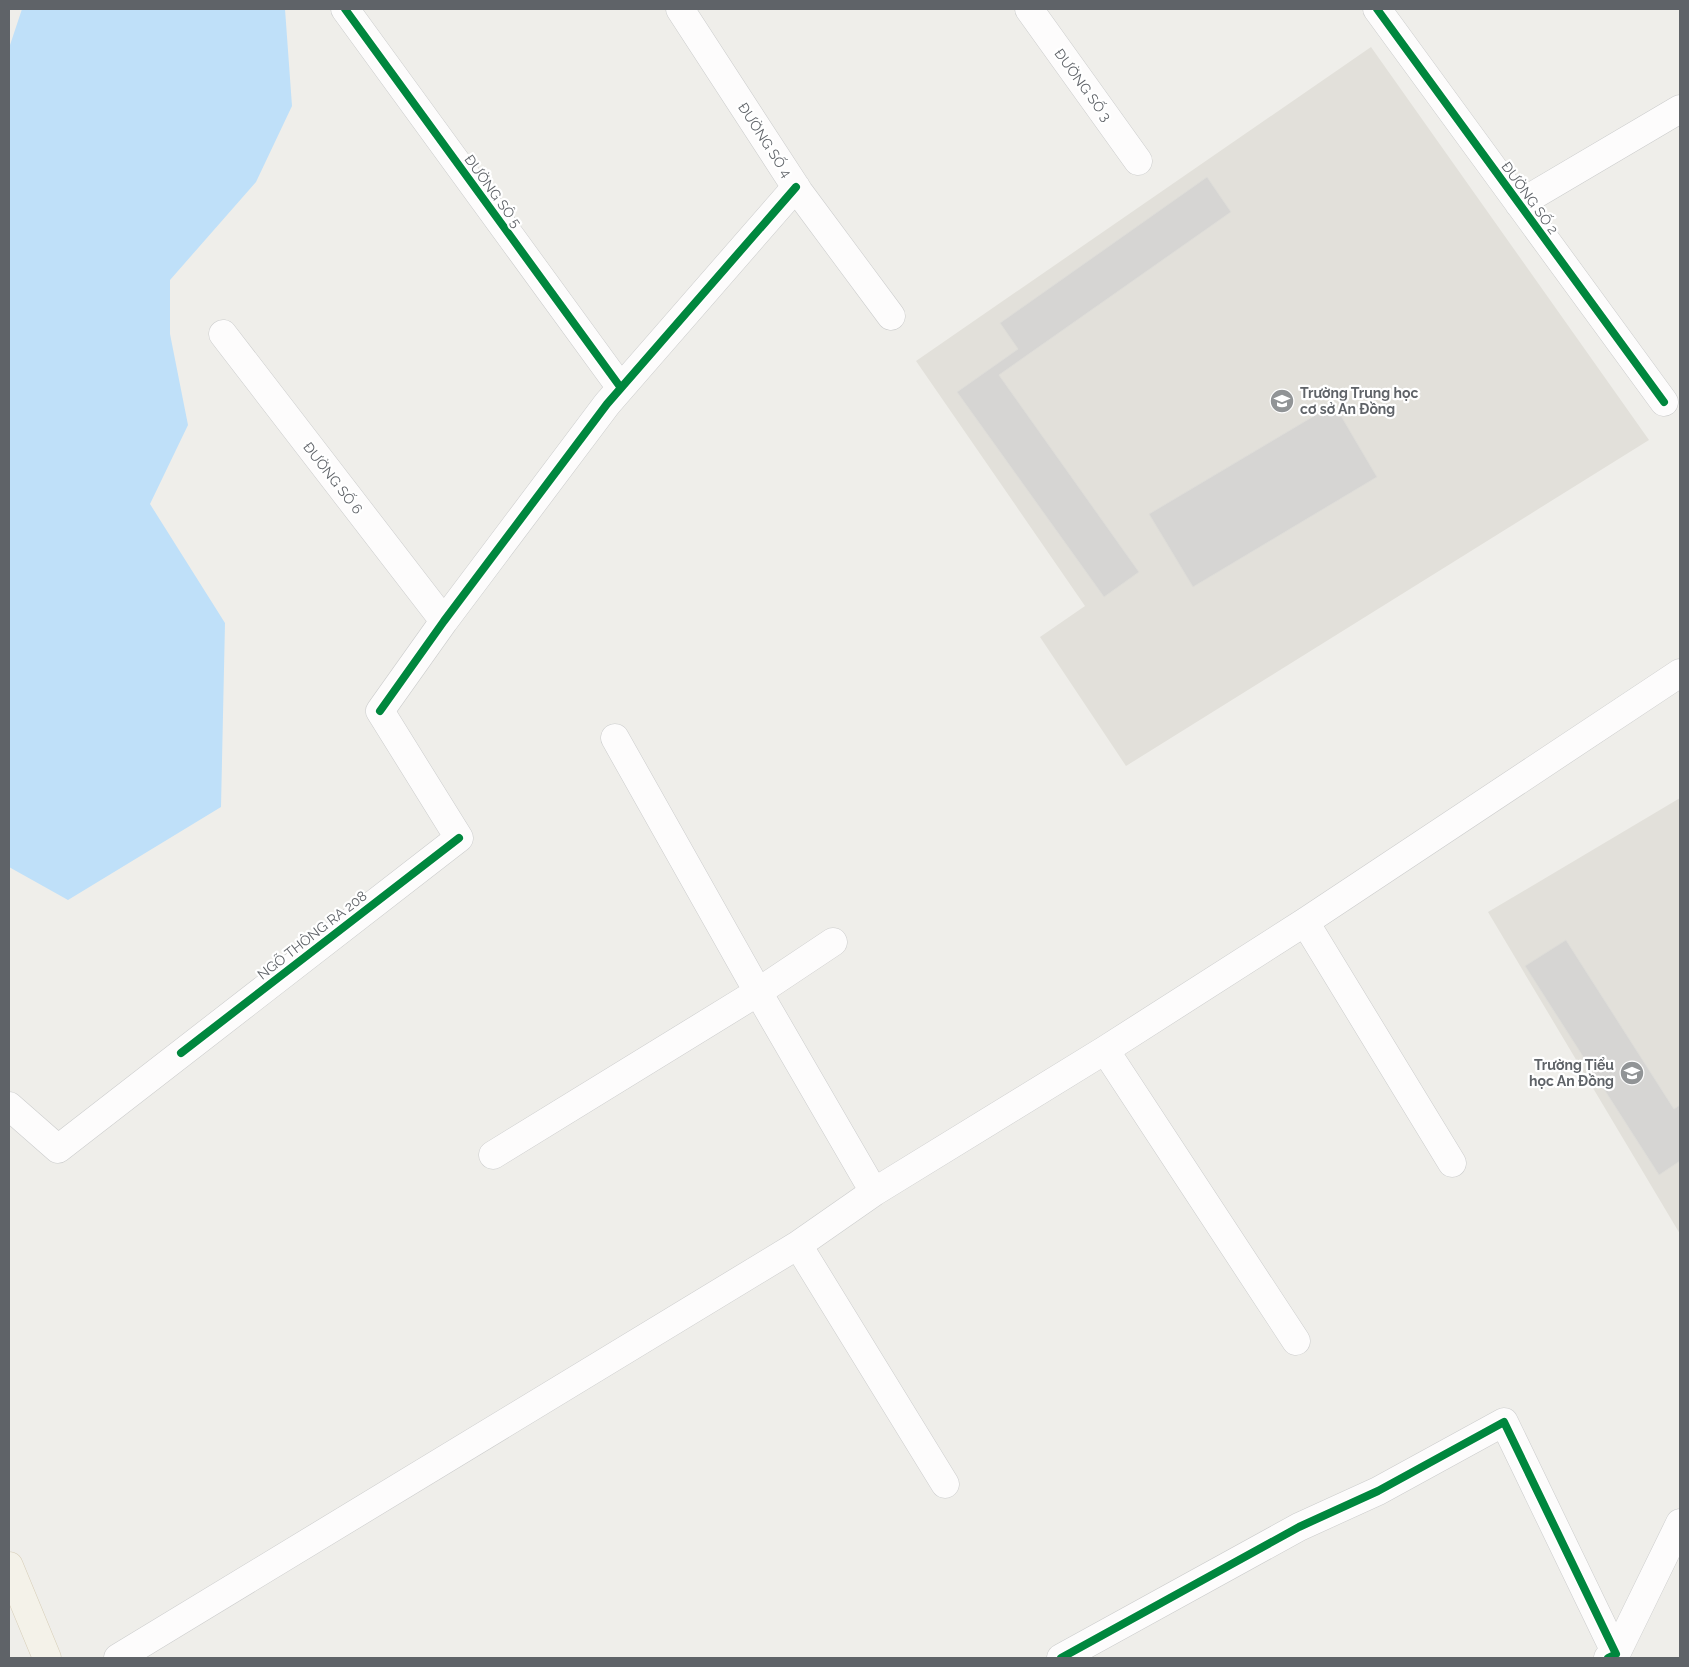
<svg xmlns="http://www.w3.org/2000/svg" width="1689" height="1667" viewBox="0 0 1689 1667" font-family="Raleway,sans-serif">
  <rect width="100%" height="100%" fill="#efeeea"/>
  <path fill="#e2e0da" d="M 1371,47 L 1649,440 L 1126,766 L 1040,637 L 1085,606 L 916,361 Z
    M 1680,798 L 1680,1234 L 1488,912 Z"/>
  <path fill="#bfe0f9" d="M 22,9 L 285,9 L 292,106 L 256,182 L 170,280 L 170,334 L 188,425 L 150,504 L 225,623 L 221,807 L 68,900 L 9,867 L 9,48 Z"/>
  <path fill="#d6d5d3" stroke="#deddd9" d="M 1207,177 L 1231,212 L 999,375 L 1139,572 L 1104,597 L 957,392 L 1018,349 L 1000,323 Z
    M 1334,404 L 1377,477 L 1193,587 L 1149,514 Z
    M 1566,940 L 1674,1109 L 1680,1105 L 1680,1161 L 1659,1175 L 1525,966 Z"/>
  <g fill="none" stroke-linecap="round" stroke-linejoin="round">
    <g stroke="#cbcccc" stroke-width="29">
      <path id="minor" d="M 345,9 L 621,388
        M 680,9 L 799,192 L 891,316
        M 1029,9 L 1138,161
        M 1377,9 L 1664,402
        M 1519,204 L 1680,109
        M 223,334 L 444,621
        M 615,738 L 758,992 L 874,1192
        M 1305,922 L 1452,1163
        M 1105,1050 L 1296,1341
        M 9,1106 L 58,1149 L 459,838 L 380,711 L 444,621 L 607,404 L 796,187
        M 493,1155 L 758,992 L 833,942
        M 798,1245 L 945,1484
        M 118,1658 L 798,1245 L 874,1192 L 1105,1050 L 1305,922 L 1680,673
        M 1061,1658 L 1299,1527 L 1378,1491 L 1504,1422 L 1616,1654
        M 1608,1658 L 1616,1654 L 1680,1523"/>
    </g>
    <g stroke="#d7ceb8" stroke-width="29">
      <path id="major" d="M 9,1566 L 47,1658"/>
    </g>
    <use href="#minor" stroke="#fdfcfc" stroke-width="28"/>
    <use href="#major" stroke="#f4f2e9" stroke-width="28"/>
    <g stroke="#fff" stroke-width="11">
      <path id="cycleway" d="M 345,9 L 621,388
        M 1377,9 L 1664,402
        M 380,711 L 444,621 L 607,404 L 796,187
        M 181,1053 L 459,838
        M 1061,1658 L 1299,1527 L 1378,1491 L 1504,1422 L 1616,1654 L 1608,1658"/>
    </g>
    <use href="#cycleway" stroke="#00873e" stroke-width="8"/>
  </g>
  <defs>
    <g id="school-disc" transform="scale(1.25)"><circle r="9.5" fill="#919496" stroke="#fff"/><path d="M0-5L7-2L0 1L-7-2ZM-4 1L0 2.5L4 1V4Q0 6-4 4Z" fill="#fff"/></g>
  </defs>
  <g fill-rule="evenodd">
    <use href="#school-disc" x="1282" y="401"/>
    <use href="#school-disc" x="1632" y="1073"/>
  </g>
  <g text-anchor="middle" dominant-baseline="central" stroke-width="4.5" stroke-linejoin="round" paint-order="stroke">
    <g font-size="14" fill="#5f6368" stroke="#fff">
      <text transform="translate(1083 85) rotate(54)">ĐƯỜNG SỐ 3</text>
      <text transform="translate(765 140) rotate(57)">ĐƯỜNG SỐ 4</text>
      <text transform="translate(493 191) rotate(54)">ĐƯỜNG SÔ 5</text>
      <text transform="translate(1530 198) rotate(54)">ĐƯỜNG SỐ 2</text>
      <text transform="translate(333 478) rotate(52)">ĐƯỜNG SỐ 6</text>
      <text transform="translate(312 935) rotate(-38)">NGÕ THÔNG RA 208</text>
    </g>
    <g font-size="14" font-weight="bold" fill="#5f6368" stroke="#fff" text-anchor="start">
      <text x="1300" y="393">Trường Trung học<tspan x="1300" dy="16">cơ sở An Đồng</tspan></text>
      <text x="1614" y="1065" text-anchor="end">Trường Tiểu<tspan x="1614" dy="16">học An Đồng</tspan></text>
    </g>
  </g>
  <rect width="1689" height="1667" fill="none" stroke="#5f6368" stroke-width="20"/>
</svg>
